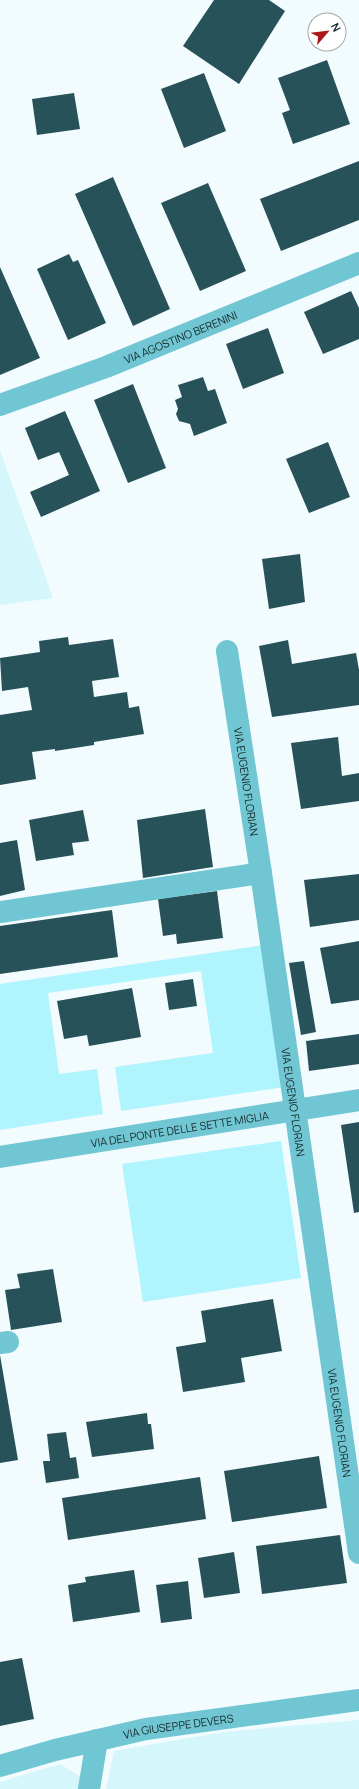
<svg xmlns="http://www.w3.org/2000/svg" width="359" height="1789" viewBox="0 0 359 1789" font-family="Manrope,sans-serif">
  <rect width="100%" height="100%" fill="#f2fbfd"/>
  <path fill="#d5f6fb" d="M 0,450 L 53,598 L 0,605 Z
    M 359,1720 L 359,1789 L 106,1789 L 114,1751 L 224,1732 Z
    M 60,1764 L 81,1777 L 79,1789 L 0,1789 L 0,1782 Z"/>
  <path fill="#b0f4fe" d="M 264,945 L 285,1087 L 121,1111 L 115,1067 L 213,1053 L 201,971 L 48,993 L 59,1074 L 97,1069 L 103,1114 L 0,1130 L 0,984 Z
    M 281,1141 L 301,1278 L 143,1302 L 122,1164 Z"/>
  <path fill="#275259" d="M 214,0 L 269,0 L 285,11 L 239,84 L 183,46 Z
    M 327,60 L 350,124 L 293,144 L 282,113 L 290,110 L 278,78 Z
    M 204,73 L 226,131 L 184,148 L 161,89 Z
    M 74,93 L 80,129 L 37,135 L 32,99 Z
    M 359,161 L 359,220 L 281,251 L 260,199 Z
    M 113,177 L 170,309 L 133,326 L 75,194 Z
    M 208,183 L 246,271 L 200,291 L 161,203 Z
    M 69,254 L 73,262 L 78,260 L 106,323 L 68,340 L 37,269 Z
    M 0,267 L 40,358 L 0,375 Z
    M 351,291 L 359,308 L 359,339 L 323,354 L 304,312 Z
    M 268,328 L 284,373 L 243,389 L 226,344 Z
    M 203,377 L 208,391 L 215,389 L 227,423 L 194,436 L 190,424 L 179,421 L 176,414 L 178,409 L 175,400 L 182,397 L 178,385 Z
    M 133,384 L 166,468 L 128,483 L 94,400 Z
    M 65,411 L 100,491 L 41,517 L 30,492 L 69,475 L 59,452 L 38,460 L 25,428 Z
    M 328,442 L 350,497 L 309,513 L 286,459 Z
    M 300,554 L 305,602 L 269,609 L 262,559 Z
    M 68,637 L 69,645 L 113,639 L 119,677 L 92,681 L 94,697 L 127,692 L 129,708 L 139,706 L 144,734 L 94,742 L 94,745 L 55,751 L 55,749 L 32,752 L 36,779 L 0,785 L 0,715 L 32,710 L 28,687 L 2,691 L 0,658 L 40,652 L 39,641 Z
    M 288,640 L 292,664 L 356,653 L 359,670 L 359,705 L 272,717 L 259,646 Z
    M 338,737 L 342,776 L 359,773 L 359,801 L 301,809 L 291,743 Z
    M 205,809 L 213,867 L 143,878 L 137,820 Z
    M 83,810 L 89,841 L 72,843 L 74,855 L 36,861 L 29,820 Z
    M 17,840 L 25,890 L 0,896 L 0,843 Z
    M 359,874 L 359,920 L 310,927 L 304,880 Z
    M 217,891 L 223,938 L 177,944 L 176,934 L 163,936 L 158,899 Z
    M 112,910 L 118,957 L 0,974 L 0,926 Z
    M 359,941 L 359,1000 L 331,1004 L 320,948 Z
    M 304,961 L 316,1032 L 301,1035 L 289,963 Z
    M 193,979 L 197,1006 L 169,1010 L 165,983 Z
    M 132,988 L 141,1037 L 89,1046 L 87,1035 L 64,1039 L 57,1001 Z
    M 359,1034 L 359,1064 L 309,1071 L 306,1041 Z
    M 359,1122 L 359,1212 L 354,1213 L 341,1125 Z
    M 53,1269 L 62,1322 L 11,1330 L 5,1290 L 20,1288 L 17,1274 Z
    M 273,1299 L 282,1351 L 241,1358 L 245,1382 L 183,1392 L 176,1347 L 206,1342 L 201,1311 Z
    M 0,1355 L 18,1460 L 0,1463 Z
    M 147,1413 L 148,1424 L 151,1424 L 154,1449 L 92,1457 L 86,1422 Z
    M 66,1432 L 70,1458 L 76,1457 L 79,1478 L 46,1483 L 43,1461 L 50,1461 L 47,1434 Z
    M 319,1456 L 327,1508 L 232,1522 L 224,1471 Z
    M 200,1477 L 206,1519 L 68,1540 L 62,1498 Z
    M 340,1535 L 347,1583 L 262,1594 L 256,1546 Z
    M 234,1552 L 240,1593 L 204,1598 L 198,1558 Z
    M 134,1570 L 140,1612 L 73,1622 L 68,1585 L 86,1582 L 85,1577 Z
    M 188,1581 L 192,1619 L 161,1623 L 156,1585 Z
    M 22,1658 L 34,1719 L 0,1726 L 0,1662 Z"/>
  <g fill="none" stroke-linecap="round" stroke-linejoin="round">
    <g stroke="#70c6d2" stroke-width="22">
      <path id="s1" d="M 0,405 L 106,367 L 359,263"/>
      <path id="s2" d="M 227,651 L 261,873 L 359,1553"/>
      <path d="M 0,912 L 261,873"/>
      <path id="s3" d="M 0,1157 L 359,1100"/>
      <path d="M 0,1343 L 8,1342"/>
      <path id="s4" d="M 0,1766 L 55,1750 L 146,1729 L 359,1700"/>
      <path d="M 89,1789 L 97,1740"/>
    </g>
  </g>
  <g text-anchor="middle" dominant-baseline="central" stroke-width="4" stroke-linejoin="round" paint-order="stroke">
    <g font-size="11" fill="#16282a" stroke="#fff">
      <text stroke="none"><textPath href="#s1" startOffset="193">VIA AGOSTINO BERENINI</textPath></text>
      <text stroke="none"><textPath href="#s2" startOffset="132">VIA EUGENIO FLORIAN</textPath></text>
      <text stroke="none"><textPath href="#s2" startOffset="456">VIA EUGENIO FLORIAN</textPath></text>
      <text stroke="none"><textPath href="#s3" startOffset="182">VIA DEL PONTE DELLE SETTE MIGLIA</textPath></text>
      <text stroke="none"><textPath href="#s2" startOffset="780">VIA EUGENIO FLORIAN</textPath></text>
      <text stroke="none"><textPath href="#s4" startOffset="183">VIA GIUSEPPE DEVERS</textPath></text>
    </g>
  </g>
  <g transform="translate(327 32) rotate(62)"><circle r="19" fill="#ffffff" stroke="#a2a9aa"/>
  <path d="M0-3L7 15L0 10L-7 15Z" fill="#ab1819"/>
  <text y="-6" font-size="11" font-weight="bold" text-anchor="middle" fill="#16282a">N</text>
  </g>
</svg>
